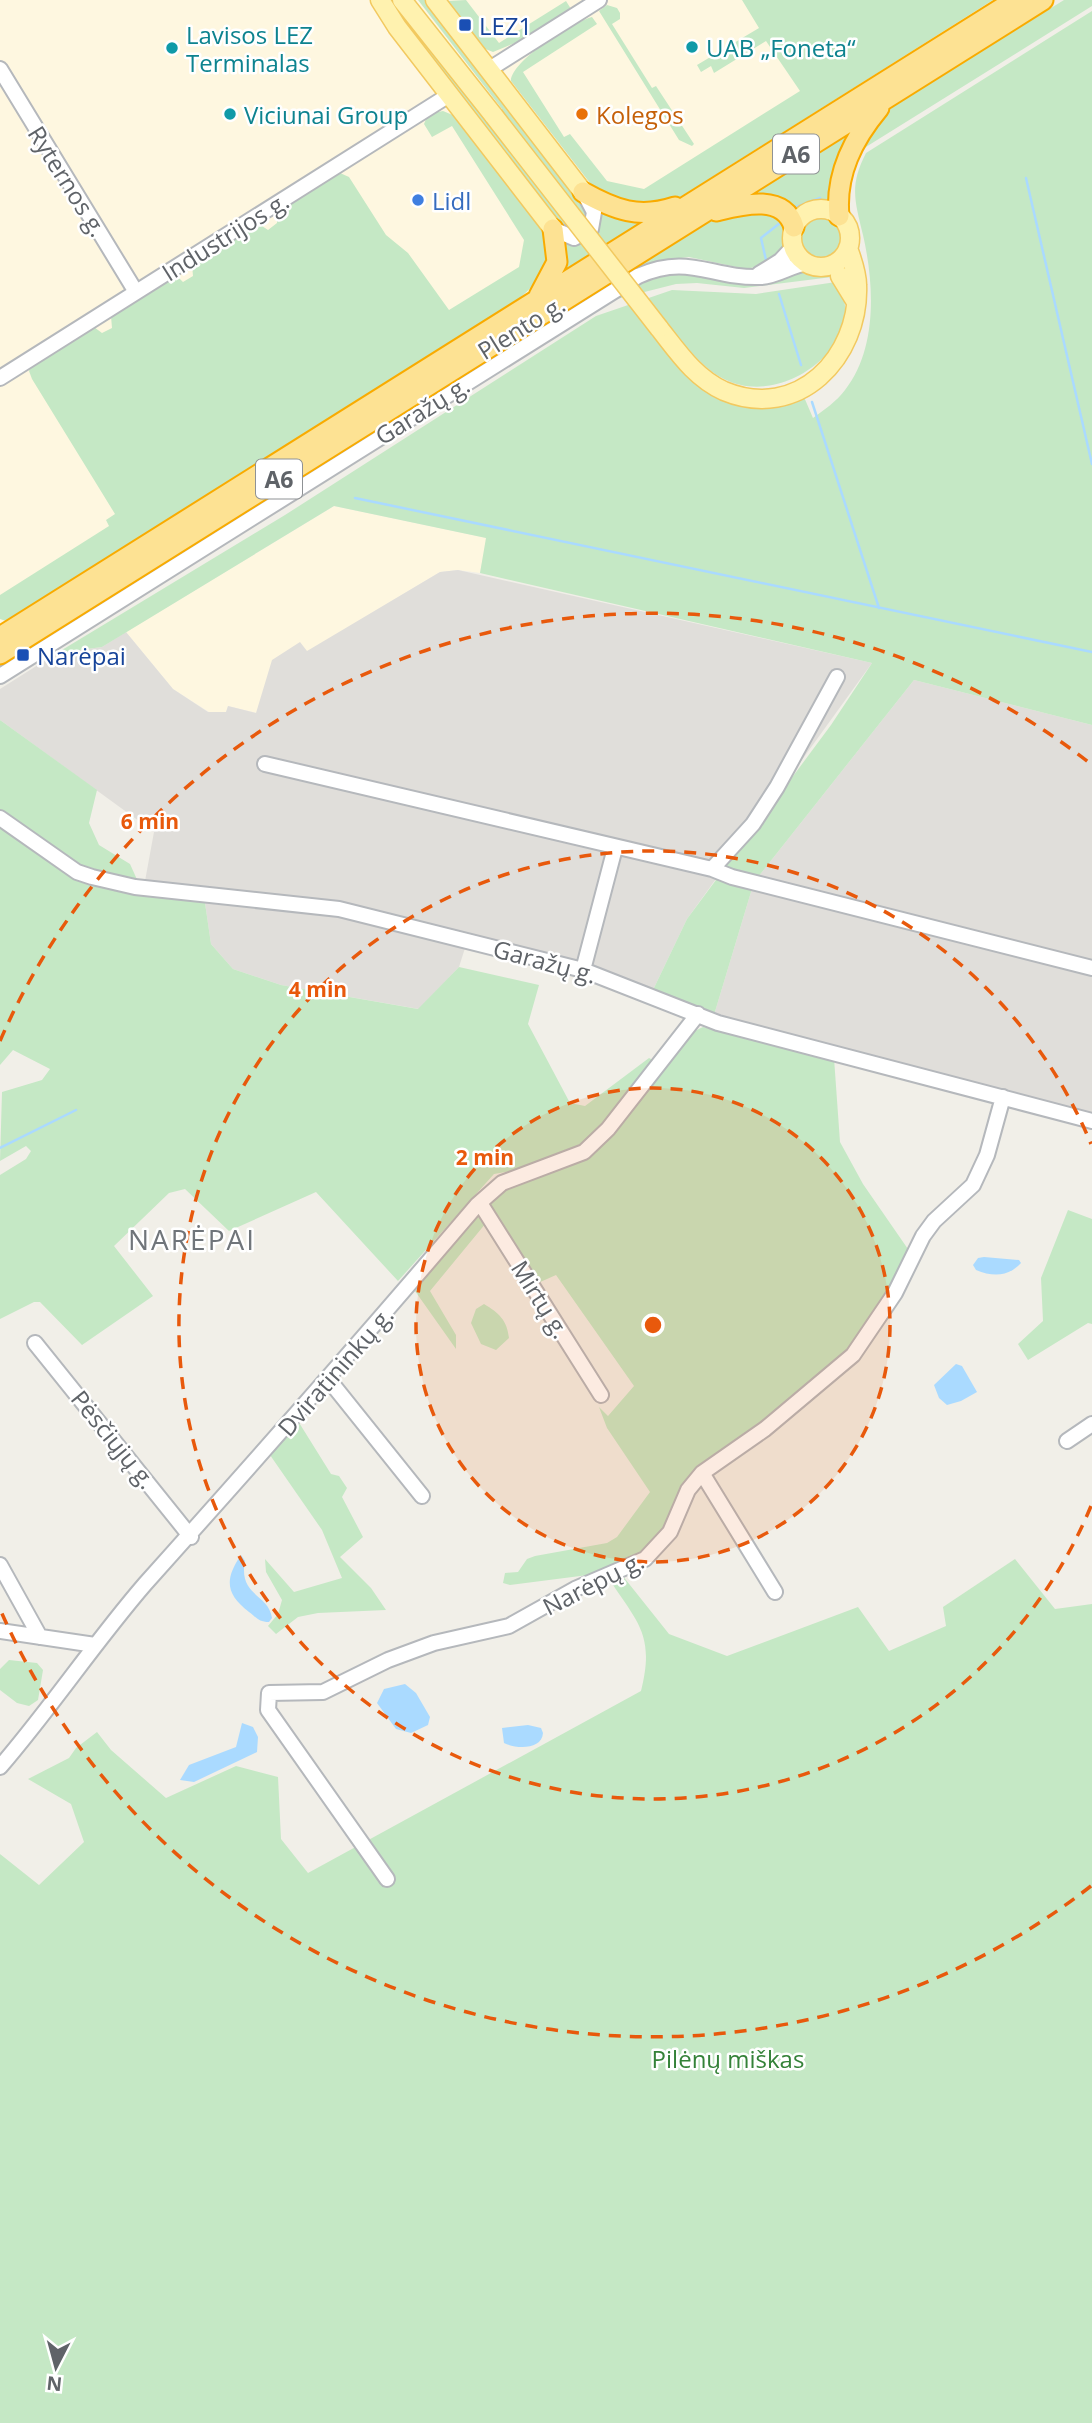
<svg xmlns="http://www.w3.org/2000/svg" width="1092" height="2423" viewBox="0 0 1092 2423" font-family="'Open Sans',sans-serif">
  <rect width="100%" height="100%" fill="#f1efe8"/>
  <path fill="#fef7e0" d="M 0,0 L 993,0 L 0,625 Z
    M 334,506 L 487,538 L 480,573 L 458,570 L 440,572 L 307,652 L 257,713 L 228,706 L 226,712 L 209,712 L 173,689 L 126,632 Z"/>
  <path fill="#e0deda" d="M 458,570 L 872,663 L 687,919 L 653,990 L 606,970 L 345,903 L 145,881 L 154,832 L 0,720 L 0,689 L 57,653 L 102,647 L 126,632 L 173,689 L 208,712 L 226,712 L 228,706 L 256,713 L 272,660 L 300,642 L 307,651 L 440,572 Z
    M 914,680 L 1092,725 L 1092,1115 L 714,1015 L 754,882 Z
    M 205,903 L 345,918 L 465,948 L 459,967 L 419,1009 L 281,985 L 233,969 L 211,944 Z"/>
  <path fill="#c5e8c5" d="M 388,0 L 393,0 L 404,11 L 487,121 L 502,109 L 418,0 L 428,0 L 587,209 L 587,220 L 577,230 L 560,229 Z
    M 466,0 L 499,43 L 566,1 L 571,9 L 527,38 L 493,52 L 483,48 L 448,1 Z
    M 742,0 L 993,0 L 671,203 C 640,204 615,205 590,183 L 511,81 C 511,61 573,22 592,17 L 597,24 L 523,72 L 564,137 L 570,134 L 607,181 L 644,189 L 800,91 L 766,41 L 714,73 L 711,66 L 701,72 L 697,65 L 759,28 Z
    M 1064,0 L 1092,0 L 1092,6 L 853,155 L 884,114 L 901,101 Z
    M 607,5 L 617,8 L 620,13 L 620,19 L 612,24 L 652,88 L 656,86 L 694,144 L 692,146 L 679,140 L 599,11 Z
    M 1092,11 L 1092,725 L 914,680 L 754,882 L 714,1015 L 653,990 L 687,919 L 831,725 L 872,663 L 480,573 L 486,538 L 334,506 L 102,647 L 57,653 L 285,515 L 596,316 L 672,290 L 756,294 L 836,282 C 874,336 787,411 724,379 C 700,367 683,342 667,323 L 652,334 L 682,369 L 712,393 L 804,397 L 813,418 C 824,410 837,401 845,390 C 878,348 874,283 863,235 C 855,201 849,186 866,153 Z
    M 443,111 L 455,116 L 544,232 C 551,268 545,275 519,299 L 6,621 L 0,619 L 0,595 L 109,526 L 106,520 L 115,514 L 32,379 L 29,371 L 31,366 L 94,327 L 102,333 L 112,328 L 111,316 L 177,276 L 183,282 L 193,276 L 192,265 L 259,224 L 268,230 L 277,223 L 277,212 L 340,173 L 349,177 L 386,235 L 408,253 L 449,310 L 519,267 L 524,240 L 452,126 L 432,137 L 424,124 L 428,114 Z
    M 852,130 L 831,204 C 816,201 804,203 795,215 L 748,195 Z
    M 765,209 L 786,224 L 785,245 L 781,253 L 760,266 L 746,269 L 689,257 L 657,261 L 644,266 L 32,651 L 30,649 L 150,570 L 714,218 Z
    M 602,210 L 646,219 L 558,274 L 564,244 C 587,245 599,233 602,210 Z
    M799 238a22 22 0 1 1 44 0a22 22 0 1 1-44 0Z
    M 805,270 L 832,277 L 744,288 L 697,283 L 676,284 L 609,301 L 655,276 L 673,272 L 694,273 L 748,285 Z
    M 0,720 L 97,790 L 89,823 L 99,845 L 130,864 L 144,895 L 205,903 L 211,944 L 233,969 L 281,985 L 418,1009 L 459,967 L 539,985 L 528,1024 L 570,1103 L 585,1106 L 649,1058 L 657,1062 L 588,1145 L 533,1167 L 494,1174 L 398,1281 L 316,1192 L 229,1231 L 185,1189 L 169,1193 L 114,1246 L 153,1296 L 82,1345 L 40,1302 L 34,1302 L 0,1319 L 0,1175 L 26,1159 L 31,1151 L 26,1146 L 0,1161 L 2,1092 L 42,1080 L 50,1069 L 13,1050 L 0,1065 Z
    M 703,1027 L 834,1058 L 840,1142 L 863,1184 L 910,1252 L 891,1293 L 840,1362 L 724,1454 L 644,1553 L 622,1567 L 588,1575 L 510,1585 L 503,1583 L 505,1573 L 518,1572 L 527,1559 L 535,1556 L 607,1543 L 617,1537 L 650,1492 L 607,1428 L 599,1407 L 608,1416 L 634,1386 L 556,1275 L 538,1283 L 530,1293 L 486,1223 L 430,1291 L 456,1335 L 456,1349 L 415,1291 C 438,1262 467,1212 498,1193 C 527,1175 576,1170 600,1148 C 632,1117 663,1044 703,1027 Z
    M 1068,1210 L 1092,1219 L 1092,1324 L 1088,1323 L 1028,1360 L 1018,1344 L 1043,1321 L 1041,1278 Z
    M 484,1304 C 499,1313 507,1320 509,1338 L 496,1350 L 481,1344 L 471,1323 L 476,1309 Z
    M 298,1421 L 331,1474 L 339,1476 L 347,1488 L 342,1497 L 363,1537 L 340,1557 L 371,1588 L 386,1610 L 318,1613 L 298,1617 L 276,1634 L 268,1626 L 278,1614 L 282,1600 L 266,1572 L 265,1559 L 294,1592 L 342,1578 L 322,1530 L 270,1455 Z
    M 1015,1559 L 1055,1609 L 1092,1604 L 1092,2423 L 0,2423 L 0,1854 L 39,1885 L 84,1842 L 71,1804 L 28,1779 L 69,1758 L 76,1748 L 97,1732 L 111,1750 L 166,1798 L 236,1766 L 278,1777 L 281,1839 L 308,1873 L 641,1691 C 655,1635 638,1623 609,1579 L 622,1575 L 669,1634 L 727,1656 L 858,1607 L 889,1651 L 946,1626 L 943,1607 Z
    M 9,1660 L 37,1663 L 43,1670 L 38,1700 L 29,1706 L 17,1703 L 0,1690 L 0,1669 Z"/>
  <path fill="#aadaff" d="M 984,1257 L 1019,1260 L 1021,1263 C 1008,1277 993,1277 976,1270 L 973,1265 L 978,1258 Z
    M 956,1364 L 962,1366 L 977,1392 L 961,1401 L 947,1405 L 939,1398 L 934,1385 Z
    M 241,1555 L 245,1561 C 238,1596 269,1594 272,1618 L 269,1622 C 259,1622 257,1618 249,1612 C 226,1594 224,1580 241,1555 Z
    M 405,1684 L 416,1693 L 430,1717 L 428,1725 L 411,1733 L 396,1729 L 377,1703 L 384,1689 Z
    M 242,1723 L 253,1727 L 258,1737 L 257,1752 L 194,1782 L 180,1780 L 189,1765 L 236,1747 Z
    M 528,1725 L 541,1728 L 543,1733 C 542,1750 516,1749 504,1743 L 502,1728 Z"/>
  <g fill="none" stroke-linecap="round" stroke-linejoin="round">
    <path stroke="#aadaff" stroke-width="2.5" d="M 1026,178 L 1092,464
      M 796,207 L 820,198
      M 766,260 L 761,238 L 780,223
      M 779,294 L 801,365
      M 812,402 L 879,608
      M 355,498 L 1092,652
      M 0,1148 L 76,1110"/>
    <g stroke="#b5b8bc" stroke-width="18">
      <path id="minor" d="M 0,69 L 136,292
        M 488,70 L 599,0
        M 553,229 L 574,238 L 591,229 L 594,212 L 584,193
        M 759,274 L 780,261 L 793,247
        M 0,378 L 449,95
        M 0,676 L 638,276 C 689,253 712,279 761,277 C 778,276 791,265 808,263
        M 265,764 L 712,869 L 732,877 L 1092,968
        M 0,818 L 77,872 L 92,877 L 135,887 L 339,909 L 583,970 L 718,1023 L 1092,1121
        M 712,869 L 753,824 L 777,787 L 837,677
        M 583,970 L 615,848
        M 480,1203 L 601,1395
        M 35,1343 L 191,1537
        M 329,1380 L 422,1496
        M 1067,1441 L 1092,1424
        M 702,1473 L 775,1592
        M 0,1565 L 40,1637
        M 0,1631 L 95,1645
        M 0,1767 C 51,1708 94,1643 145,1584 C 257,1459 368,1333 477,1205 L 502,1183 L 584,1152 L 608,1129 L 698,1014
        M 387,1879 L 268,1710 L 269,1693 L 323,1692 L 388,1660 L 434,1643 L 509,1626 L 575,1589 L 645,1559 L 670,1532 L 688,1490 L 702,1473 L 765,1429 L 853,1355 L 895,1293 L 923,1236 L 934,1221 L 973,1185 L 987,1155 L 1003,1097"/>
    </g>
    <g stroke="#f2c960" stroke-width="21">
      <path id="major" d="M 380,0 L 397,27 L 553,229
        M 402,0 L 494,116
        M 435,0 L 583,192
        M792 238a29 29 0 1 1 58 0a29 29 0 1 1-58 0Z
        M 840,276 L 856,302
        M 659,328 C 678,352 695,378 724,391 C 798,422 860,357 857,285 C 857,272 852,260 848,248"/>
    </g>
    <g stroke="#f9ab00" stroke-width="23">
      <path id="highway" d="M 583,192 C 615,210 639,219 675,207
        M 716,211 C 741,205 784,193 794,227
        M 839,216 C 835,174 853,139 879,108
        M 539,296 L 557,262 L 553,229
        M 0,637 L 1015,0
        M 0,654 L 1043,0"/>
    </g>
    <use href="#minor" stroke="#fff" stroke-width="14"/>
    <use href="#major" stroke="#fff2af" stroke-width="18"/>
    <use href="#highway" stroke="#fde293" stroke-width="19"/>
    <g stroke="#f2c960" stroke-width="21" stroke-linecap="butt">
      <path id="major-bridge" d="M 494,116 L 659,328"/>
    </g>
    <use href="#major-bridge" stroke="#fff2af" stroke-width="18"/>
  </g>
  <circle cx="653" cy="1325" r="237" fill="#e8590c" fill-opacity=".12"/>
  <g fill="none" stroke="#e8590c" stroke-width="3.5" stroke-dasharray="12 9">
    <circle cx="653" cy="1325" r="237"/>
    <path d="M1091 1506A474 474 0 1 1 1091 1144"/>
    <path d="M1091 1886A712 712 0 0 1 0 1609M0 1041A712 712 0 0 1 1091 764"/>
  </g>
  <g fill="#1a4fb4" stroke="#fff" stroke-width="2.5">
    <rect x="458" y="18" width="14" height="14" rx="3.5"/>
    <rect x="16" y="648" width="14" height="14" rx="3.5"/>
  </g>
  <g fill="#0f9aa8" stroke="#fff" stroke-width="2.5">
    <circle cx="692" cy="47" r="7"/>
    <circle cx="172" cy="48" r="7"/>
    <circle cx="230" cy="114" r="7"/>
  </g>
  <circle fill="#e8710a" stroke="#fff" stroke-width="2.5" cx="582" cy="114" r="7"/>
  <circle fill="#3f7fe0" stroke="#fff" stroke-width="2.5" cx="418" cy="200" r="7"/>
  <g text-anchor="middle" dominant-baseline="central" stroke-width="5" stroke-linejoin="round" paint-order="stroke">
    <g fill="#fff" stroke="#8f9295" stroke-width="2">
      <rect x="773" y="134.5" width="46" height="39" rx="5"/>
      <rect x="256" y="459.5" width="46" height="39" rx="5"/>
    </g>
    <g font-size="23" font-weight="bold" fill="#5f6368">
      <text x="796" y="154">A6</text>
      <text x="279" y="479">A6</text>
    </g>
    <g font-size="24" fill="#164399" stroke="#fff" text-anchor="start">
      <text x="479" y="25">LEZ1</text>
      <text x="37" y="655">Narėpai</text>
    </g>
    <g font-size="24" fill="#0d838f" stroke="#fff" text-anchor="start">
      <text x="186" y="34">Lavisos LEZ<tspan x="186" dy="28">Terminalas</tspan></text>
      <text x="706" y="47">UAB „Foneta“</text>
      <text x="244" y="114">Viciunai Group</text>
    </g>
    <g font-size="24" fill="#c56008" stroke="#fff" text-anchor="start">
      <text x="596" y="114">Kolegos</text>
    </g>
    <g font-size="24" fill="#5f6368" stroke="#fff">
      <text transform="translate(68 181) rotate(58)">Ryternos g.</text>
      <text transform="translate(225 236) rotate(-32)">Industrijos g.</text>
      <text transform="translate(521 327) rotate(-32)">Plento g.</text>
      <text transform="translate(422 410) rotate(-32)">Garažų g.</text>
      <text transform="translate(545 961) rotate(15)">Garažų g.</text>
      <text transform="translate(541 1299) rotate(58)">Mirtų g.</text>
      <text transform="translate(335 1371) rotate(-49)">Dviratininkų g.</text>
      <text transform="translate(114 1439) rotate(51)">Pėsčiųjų g.</text>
      <text transform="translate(593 1583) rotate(-27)">Narėpų g.</text>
    </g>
    <g font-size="24" fill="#366cbe" stroke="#fff" text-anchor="start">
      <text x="432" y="200">Lidl</text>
    </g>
    <g font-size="24" fill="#348238" stroke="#fff">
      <text x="728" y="2058">Pilėnų miškas</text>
    </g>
    <g font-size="28" letter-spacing="2" fill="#70757a" stroke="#fff">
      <text x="192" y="1239">NARĖPAI</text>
    </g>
  </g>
  <circle cx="653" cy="1325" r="10" fill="#e8590c" stroke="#fff" stroke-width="3.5"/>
  <g font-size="21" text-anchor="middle" font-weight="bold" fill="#e8590c" stroke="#fff" stroke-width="5" stroke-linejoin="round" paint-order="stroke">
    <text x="150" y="829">6 min</text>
    <text x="318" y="997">4 min</text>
    <text x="485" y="1165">2 min</text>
  </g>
  <g transform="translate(56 2367) rotate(186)" stroke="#ffffff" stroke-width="5" paint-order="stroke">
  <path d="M0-5L12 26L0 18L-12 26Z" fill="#5f6368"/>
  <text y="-10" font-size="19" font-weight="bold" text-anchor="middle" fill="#5f6368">N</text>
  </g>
</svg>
